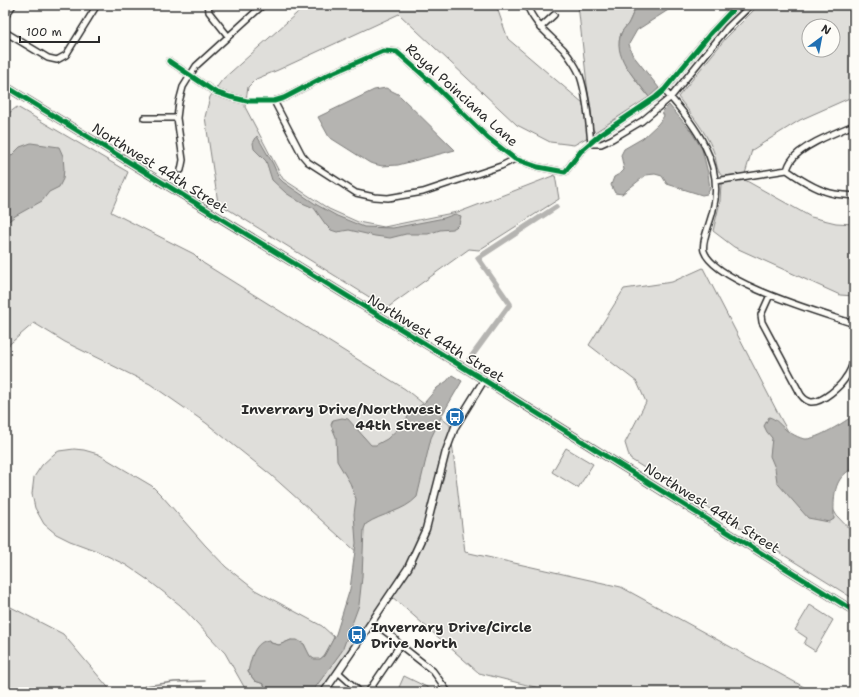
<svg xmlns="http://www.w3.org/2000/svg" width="859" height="697" viewBox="0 0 859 697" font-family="'Shantell Sans',sans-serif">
  <rect width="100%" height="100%" fill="#fdfcf7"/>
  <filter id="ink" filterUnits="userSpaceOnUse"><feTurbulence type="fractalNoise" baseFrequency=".025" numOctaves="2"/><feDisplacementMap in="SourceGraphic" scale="8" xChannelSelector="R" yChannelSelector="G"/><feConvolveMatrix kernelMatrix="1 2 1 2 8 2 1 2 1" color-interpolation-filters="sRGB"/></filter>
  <g filter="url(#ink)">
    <path fill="#dfdeda" stroke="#858482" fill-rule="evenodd" d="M 306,5 L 496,5 L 508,39 L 583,103 L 588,137 L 574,145 L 550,142 L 517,125 L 399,14 L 278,70 L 256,79 L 248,87 L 245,107 L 283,179 L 329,209 L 358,222 L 384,227 L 462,211 L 555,175 L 559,199 L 479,250 L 469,249 L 387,308 L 218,203 L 205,117 L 210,97 L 222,80 Z
      M 578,5 L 639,5 C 633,10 632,17 628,24 C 625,28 621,31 620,37 C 615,57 637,82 649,97 L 595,132 L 592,128 Z
      M 759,5 L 854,5 L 854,96 L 800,120 L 752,150 L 745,174 L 722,176 C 715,169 717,159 713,150 C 705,130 690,113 678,97 L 725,39 ZM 809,26 L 833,26 L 833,50 L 809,50 Z
      M 17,107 L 128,172 L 111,212 L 194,254 L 203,263 L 405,389 L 450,425 L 465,552 L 621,587 L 813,692 L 555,692 L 479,673 L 390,595 L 324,692 L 306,692 L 354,602 L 359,554 L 271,475 L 206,423 L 150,384 L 65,342 L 34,323 L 5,348 L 5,116 Z
      M 745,180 L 811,217 L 836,223 L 854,224 L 854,296 L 840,295 L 734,247 L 713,231 L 720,202 L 721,184 L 724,181 Z
      M 703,268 L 782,421 L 837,516 L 854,534 L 854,599 L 630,459 L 625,443 L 646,402 L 637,382 L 589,345 L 624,289 L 672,282 Z
      M 566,448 L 593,464 L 578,488 L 552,472 Z
      M 74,449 L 84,450 L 98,454 L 152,486 L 162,496 L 205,545 L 226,567 L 255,590 L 322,626 L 334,637 C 331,644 321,670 310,656 C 307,653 306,648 304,644 L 291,640 L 279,645 L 271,643 L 254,652 L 248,672 L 255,681 L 264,684 L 266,692 L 247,692 L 225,653 L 180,605 L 148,580 L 126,565 L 97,551 L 70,541 L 56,534 L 44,524 L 35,508 L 32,494 L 34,477 L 42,465 L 54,454 L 59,451 Z
      M 5,604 L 63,634 L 112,692 L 5,692 Z
      M 810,605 L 833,620 L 815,651 L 804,644 L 807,638 L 795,630 Z
      M 404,676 L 437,692 L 397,692 Z"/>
    <path fill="#b5b4b1" stroke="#7e7d7b" d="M 639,5 L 676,5 L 637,30 L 629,44 L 632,54 L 659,88 L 649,97 C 637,80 614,59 620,37 C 621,31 625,28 628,24 C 632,17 633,10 639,5 Z
      M 386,88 L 398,94 L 455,150 L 398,165 L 382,166 L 370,163 L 329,137 L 318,117 L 374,90 Z
      M 669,105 L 691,131 L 702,149 L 708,173 L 710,189 L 707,194 L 702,195 L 667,184 L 662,176 L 655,174 L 646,175 L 622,194 L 615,193 L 611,185 L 614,177 L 621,173 L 624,170 L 621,155 L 624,149 L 643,138 L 658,124 L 664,116 L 662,112 Z
      M 257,136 L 273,164 L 279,178 L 283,182 L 317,205 L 337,216 L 364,227 L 393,228 L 444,218 L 455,214 L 461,216 L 459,224 L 456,227 L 452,229 L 440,230 L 428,234 L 406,234 L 390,238 L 375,236 L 349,230 L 337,232 L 331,230 L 326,225 L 314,208 L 300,202 L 286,193 L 272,180 L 266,161 L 254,149 L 253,143 Z
      M 31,143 L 59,147 L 63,156 L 64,169 L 63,179 L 59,187 L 49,192 L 42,201 L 15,216 L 5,224 L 5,162 L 20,147 Z
      M 452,375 L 462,381 L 442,415 L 431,438 L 417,497 C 403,512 382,513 366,524 L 364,529 L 362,577 L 359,605 L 342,651 L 312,692 L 266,692 L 264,684 L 255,681 L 248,672 C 251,659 254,641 270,640 L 271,643 L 279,645 L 291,640 L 297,640 L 304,644 L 310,656 L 314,659 L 320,659 L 324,656 L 336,634 L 350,589 L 356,543 L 354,514 L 356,499 L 350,483 L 337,461 L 336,437 L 331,425 L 333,420 L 342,418 L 348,419 L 371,445 L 376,445 L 387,439 L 400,427 L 410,414 L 425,402 L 437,388 L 447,381 Z
      M 854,415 L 854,468 C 832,478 834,498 834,519 L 829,522 L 808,518 L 779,485 L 777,482 L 775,468 L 770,456 L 772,438 L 767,432 L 764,426 L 769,417 C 776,419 778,423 784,428 C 788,432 800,439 806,439 C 817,439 845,422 854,415 Z"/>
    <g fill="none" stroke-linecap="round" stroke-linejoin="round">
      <path stroke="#7e7d7b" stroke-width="1.5" d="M 141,692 L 145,686 L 174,682 L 205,681"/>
      <path stroke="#b5b4b1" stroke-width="5.5" d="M 469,360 L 510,304 L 478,258 L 556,207"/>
      <g stroke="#2b2b2b" stroke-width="8">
        <path id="minor" d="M 208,5 L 209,12 L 228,36
          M 527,5 C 534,25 550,35 564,50 C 569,56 578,69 580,76 C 587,96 589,123 591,144
          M 5,17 L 13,5
          M 540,28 L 554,15
          M 5,32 L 48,58 L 57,60 L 66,55 L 97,5
          M 169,61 L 215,92 L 230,97 L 247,101 L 274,101 L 284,98 L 330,74 L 383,51 L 397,52 L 432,83 L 488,138 L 515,159 L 538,167 L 565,172 L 581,151 L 601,134 L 656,97 L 664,90 L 710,34 L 737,5
          M 664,90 C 694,123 725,163 713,210 C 711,221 701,242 704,251 C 715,283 822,313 854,324
          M 274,101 L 302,155 L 308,162 L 356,193 L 374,197 L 388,198 L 423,192 L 501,166 L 515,159
          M 144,118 L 177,118
          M 591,144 L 601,144 L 612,139 L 642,121 L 671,97 L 727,28 L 751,5
          M 181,170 L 183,160 L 177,118 L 179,102 L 183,87 L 196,66 L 263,5
          M 787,170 C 788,167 789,164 791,161 C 800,146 837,132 854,125
          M 716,181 L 787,170 C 801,180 818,191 835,194 C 841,195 848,195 854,196
          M 770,295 L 761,315 L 762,322 L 801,395 C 804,399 806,401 811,402 C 822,403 841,386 846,377 C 850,372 852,366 854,360
          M 382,629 L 394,638 L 400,645
          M 338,672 L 360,692
          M 326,689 L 337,692
          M 368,692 L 400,645 L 433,671 L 448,692"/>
      </g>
      <g stroke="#2b2b2b" stroke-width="9">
        <path id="tertiary" d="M 5,86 L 484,380 L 854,611
          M 324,692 L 338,672 L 408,568 L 426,529 L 446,451 L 455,427 L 484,380"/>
      </g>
      <use href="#minor" stroke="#fdfcf7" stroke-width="5"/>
      <use href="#tertiary" stroke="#fdfcf7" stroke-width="6"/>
      <g stroke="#fdfcf7" stroke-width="8">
        <path id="cycleway" d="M 169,61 L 215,92 L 230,97 L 247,101 L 274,101 L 284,98 L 330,74 L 383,51 L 397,52 L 432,83 L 488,138 L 515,159 L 538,167 L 565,172 L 581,151 L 601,134 L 656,97 L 664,90 L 710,34 L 737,5
          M 5,86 L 484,380 L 854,611"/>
      </g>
      <use href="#cycleway" stroke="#00873e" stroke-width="5"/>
    </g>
  </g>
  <defs>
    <g id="bus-disc" transform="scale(1)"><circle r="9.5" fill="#1f6fb2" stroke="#fdfcf7"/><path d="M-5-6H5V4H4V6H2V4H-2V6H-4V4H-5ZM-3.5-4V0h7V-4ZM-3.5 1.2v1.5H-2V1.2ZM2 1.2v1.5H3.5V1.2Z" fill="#fff"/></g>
  </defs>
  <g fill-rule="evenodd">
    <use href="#bus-disc" x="455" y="417"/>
    <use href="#bus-disc" x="357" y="635"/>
  </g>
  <g text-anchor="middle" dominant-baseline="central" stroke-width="3" stroke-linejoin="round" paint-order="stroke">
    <g font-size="14" fill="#2b2b2b" stroke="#fdfcf7">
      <text transform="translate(462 95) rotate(42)">Royal Poinciana Lane</text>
      <text transform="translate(160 168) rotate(32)">Northwest 44th Street</text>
      <text transform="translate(436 338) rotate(31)">Northwest 44th Street</text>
      <text transform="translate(712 508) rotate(32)">Northwest 44th Street</text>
    </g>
    <g font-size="14" font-weight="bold" fill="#2b2b2b" stroke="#fdfcf7" text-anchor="end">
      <text x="441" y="409">Inverrary Drive/Northwest<tspan x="441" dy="16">44th Street</tspan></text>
      <text x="371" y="627" text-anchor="start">Inverrary Drive/Circle<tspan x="371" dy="16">Drive North</tspan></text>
    </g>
  </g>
  <rect width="859" height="697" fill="none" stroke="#fdfcf7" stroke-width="20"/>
  <rect x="10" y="10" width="839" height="677" fill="none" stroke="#2b2b2b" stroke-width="1.5" filter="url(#ink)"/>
  <g transform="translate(821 38) rotate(32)"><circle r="19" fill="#fdfcf7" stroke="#a9a8a5"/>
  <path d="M0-3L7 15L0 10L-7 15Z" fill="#1f6fb2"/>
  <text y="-6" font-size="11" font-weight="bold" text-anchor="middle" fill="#2b2b2b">N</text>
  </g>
  <path d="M20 36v6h79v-6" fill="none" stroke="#2b2b2b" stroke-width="2"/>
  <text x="26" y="36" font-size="12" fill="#2b2b2b" stroke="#fdfcf7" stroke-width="3" paint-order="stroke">100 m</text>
</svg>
